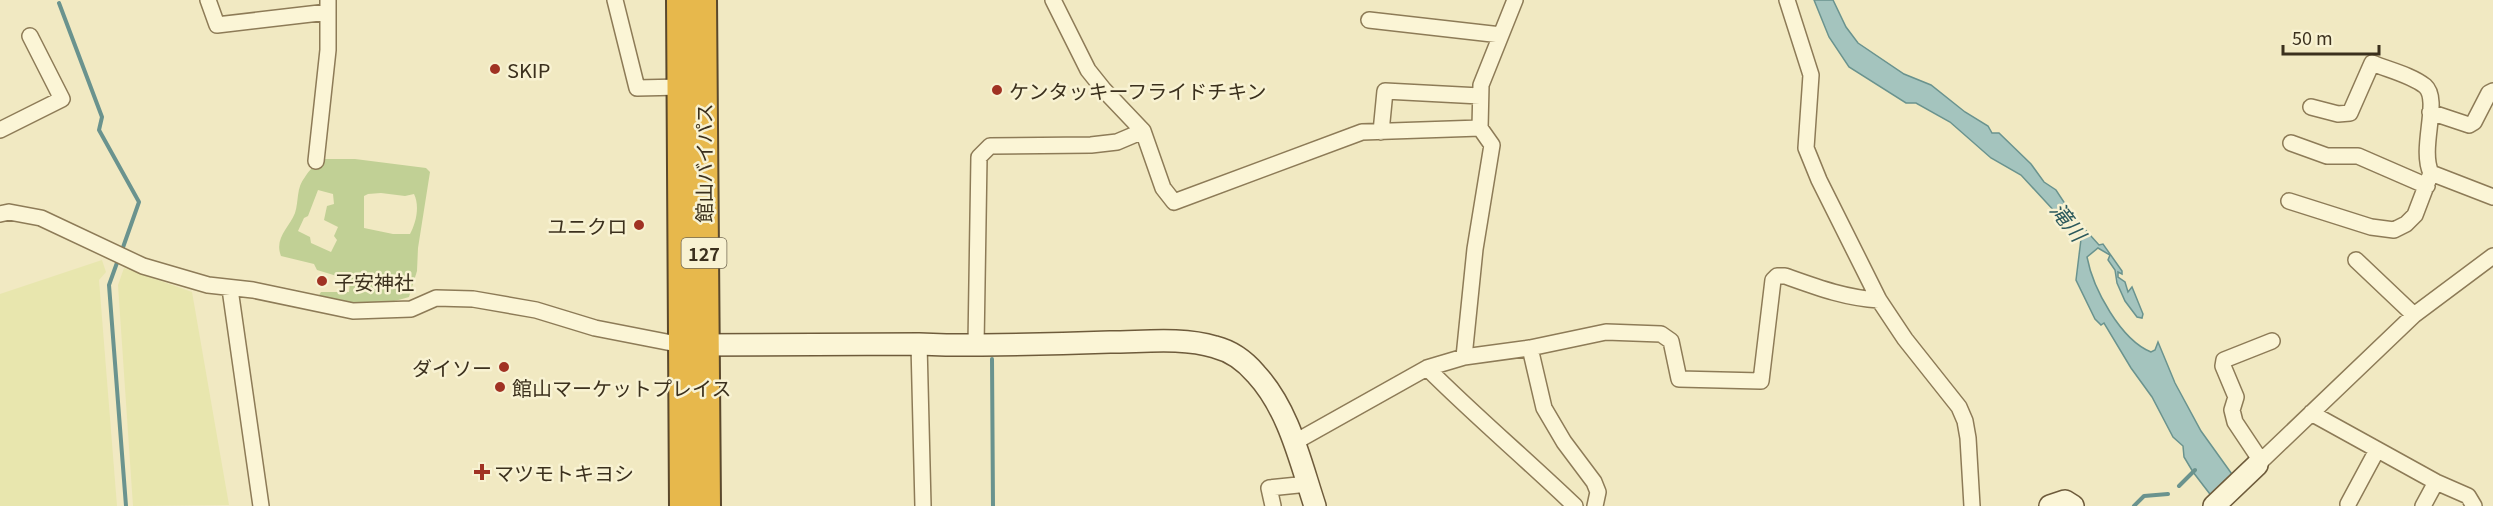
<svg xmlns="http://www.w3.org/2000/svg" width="2493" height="506" viewBox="0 0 2493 506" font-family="Georgia,'Noto Sans JP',serif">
  <rect width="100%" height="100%" fill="#f1e9c2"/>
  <path fill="#e8e6ae" d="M 102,260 L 106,272 L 99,280 L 117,506 L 0,506 L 0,294 Z
    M 124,268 L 192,292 L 229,505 L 133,506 L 118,285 Z"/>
  <path fill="#c1d095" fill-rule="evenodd" d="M 320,159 L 355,159 L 426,168 L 430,172 L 418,248 L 417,271 L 409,297 C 373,308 355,305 318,297 L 321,292 L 349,292 L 350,280 L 317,270 L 314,264 L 281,256 C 274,238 289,228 295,213 C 299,201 296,188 305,177 C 309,170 316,165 320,159 ZM 318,190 L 333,194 L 334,204 L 327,206 L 324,220 L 338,227 L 334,236 L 337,240 L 331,252 L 311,243 L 310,237 L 298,231 L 304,218 L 308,216 ZM 381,193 L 405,196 L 414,194 C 420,206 416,223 410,234 L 393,234 L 364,228 L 364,196 L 368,194 Z"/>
  <path fill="#a4c4be" stroke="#6a938e" stroke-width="1.5" d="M 1814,0 L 1833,0 L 1846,27 L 1858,43 L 1904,74 L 1931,85 L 1965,112 L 1988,126 L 1992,133 L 1999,133 L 2031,164 L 2044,182 L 2056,190 L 2073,216 L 2099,245 L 2103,244 L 2122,271 L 2122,274 L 2118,272 L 2118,277 L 2125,282 L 2128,292 L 2132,287 L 2143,314 L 2142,318 L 2137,317 L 2125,301 L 2117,283 L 2115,270 L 2108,260 L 2110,255 L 2098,248 L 2087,257 C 2093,289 2121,340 2151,352 L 2155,350 L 2158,342 L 2175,383 L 2201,431 L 2234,477 L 2213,498 L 2193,472 L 2184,457 L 2183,446 L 2173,437 L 2152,397 L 2131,368 L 2104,323 L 2101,325 L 2095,319 L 2076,280 L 2081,239 L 2078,232 L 2057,214 L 2021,175 L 1991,158 L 1950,122 L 1916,103 L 1906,103 L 1849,67 L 1829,37 Z"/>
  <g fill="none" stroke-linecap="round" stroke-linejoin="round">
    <path stroke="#6a938e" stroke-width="4" d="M 59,3 L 102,117 L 99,130 L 139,202 L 121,253
      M 118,260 L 109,285 L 126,506
      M 992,359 L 993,506
      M 2179,486 L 2195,470
      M 2134,506 L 2144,496 L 2168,494"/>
    <g stroke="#8d7b57" stroke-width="18">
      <path id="street" d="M 208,0 L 217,25 L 328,12
        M 615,0 L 637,88 L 681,87
        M 1053,0 L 1088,70 L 1104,90 L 1143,131 L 1163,188 L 1174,202 L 1362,132 L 1480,128
        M 1787,0 L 1811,75 L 1806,148 L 1819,180 L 1879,300 L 1905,339 L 1959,407 L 1965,421 L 1968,438 L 1972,506
        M 1369,20 L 1501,35
        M 2311,107 L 2338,114 L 2350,113 L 2372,63 C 2389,70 2411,75 2425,86 C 2441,100 2419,148 2431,173 L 2493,197
        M 2430,112 L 2469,125 L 2474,122 L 2489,93 L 2493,91
        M 0,130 L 62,99 L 30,36
        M 1381,132 L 1385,91 L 1480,96
        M 2291,143 L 2327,156 L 2358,156 L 2427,186
        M 316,161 L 328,50 L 328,0
        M 2289,201 L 2371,227 L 2394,230 L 2406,224 L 2415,215 L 2431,173
        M 0,214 L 9,212 L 41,218 L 143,266 L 208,285 L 253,290 L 353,311 L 411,309 L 436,298 L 473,299 L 536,310 L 595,328 L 682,345
        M 2356,260 L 2414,315
        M 230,289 L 261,506
        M 919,344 L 923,506
        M 976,345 L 979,157 L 990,146 L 1091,145 L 1117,142 L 1143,131
        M 1530,348 L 1544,408 L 1564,442 L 1594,482 L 1598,492 L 1595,506
        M 1464,357 L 1475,249 L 1492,145 L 1480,128 L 1481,85 L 1515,0
        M 1427,368 C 1475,416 1526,459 1575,506
        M 2311,413 L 2436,482 L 2468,496 L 2474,506
        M 1295,442 L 1427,368 L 1464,357 L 1530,348 L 1606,332 L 1661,334 L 1671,341 L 1679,379 L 1761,381 L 1773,280 L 1777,276 L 1785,276 C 1816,287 1845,298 1879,300
        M 2261,461 L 2235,422 L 2232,410 L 2236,397 L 2223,366 L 2224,360 L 2272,341
        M 2257,465 L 2414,315 L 2493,256
        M 2348,504 L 2377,450
        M 1273,506 L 1269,488 L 1308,484
        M 2423,506 L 2436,482"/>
    </g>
    <g stroke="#6e5b3b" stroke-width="24">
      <path id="secondary" d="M 692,345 L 919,344 L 946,345 C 1000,345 1055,344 1110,342 C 1143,342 1182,337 1215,347 C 1231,351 1245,361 1256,374 C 1289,410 1300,461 1315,506
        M 2050,506 L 2065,501 L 2073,506
        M 2214,506 L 2257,465"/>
    </g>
    <g stroke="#5a482c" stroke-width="32">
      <path id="highway" d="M 681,0 L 684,506
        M 702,0 L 706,506"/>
    </g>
    <use href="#street" stroke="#fbf5d6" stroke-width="15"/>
    <use href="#secondary" stroke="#fbf5d6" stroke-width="21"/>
    <use href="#highway" stroke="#e7b84c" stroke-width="28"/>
  </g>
  <g fill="#a03223" stroke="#f8f2d2" stroke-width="2">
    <circle cx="495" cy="69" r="6"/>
    <circle cx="997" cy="90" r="6"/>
    <circle cx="639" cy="225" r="6"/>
    <circle cx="322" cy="281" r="6"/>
    <circle cx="504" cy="367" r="6"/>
    <circle cx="500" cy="387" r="6"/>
    <path d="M479 463h6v6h6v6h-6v6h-6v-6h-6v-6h6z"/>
  </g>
  <g text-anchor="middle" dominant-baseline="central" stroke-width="5" stroke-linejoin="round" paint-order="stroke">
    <rect fill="#f8f2d2" stroke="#746a53" stroke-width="1.5" x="681.5" y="238" width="45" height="30" rx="4.5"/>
    <g font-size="18" font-weight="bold" fill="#3b301d">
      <text x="704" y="253">127</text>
    </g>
    <g font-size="20" fill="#3b301d" stroke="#f8f2d2" text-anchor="start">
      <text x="507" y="69">SKIP</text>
      <text x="1009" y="90">ケンタッキーフライドチキン</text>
      <text x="627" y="225" text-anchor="end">ユニクロ</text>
      <text x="334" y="281">子安神社</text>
      <text x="492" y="367" text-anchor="end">ダイソー</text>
      <text x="512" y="387">館山マーケットプレイス</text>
      <text x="494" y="472">マツモトキヨシ</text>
    </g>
    <g font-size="20" fill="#3b301d" stroke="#f8f2d2">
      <text transform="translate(703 163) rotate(-90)">館山バイパス</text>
    </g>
    <g font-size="21" font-style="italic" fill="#2b595c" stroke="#f8f2d2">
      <text transform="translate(2069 221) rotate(52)">滝川</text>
    </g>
  </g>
  <path d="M2283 45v9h96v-9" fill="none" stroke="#3b301d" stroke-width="3"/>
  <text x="2292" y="45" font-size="18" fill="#3b301d" stroke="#f8f2d2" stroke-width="4.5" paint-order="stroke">50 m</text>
</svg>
